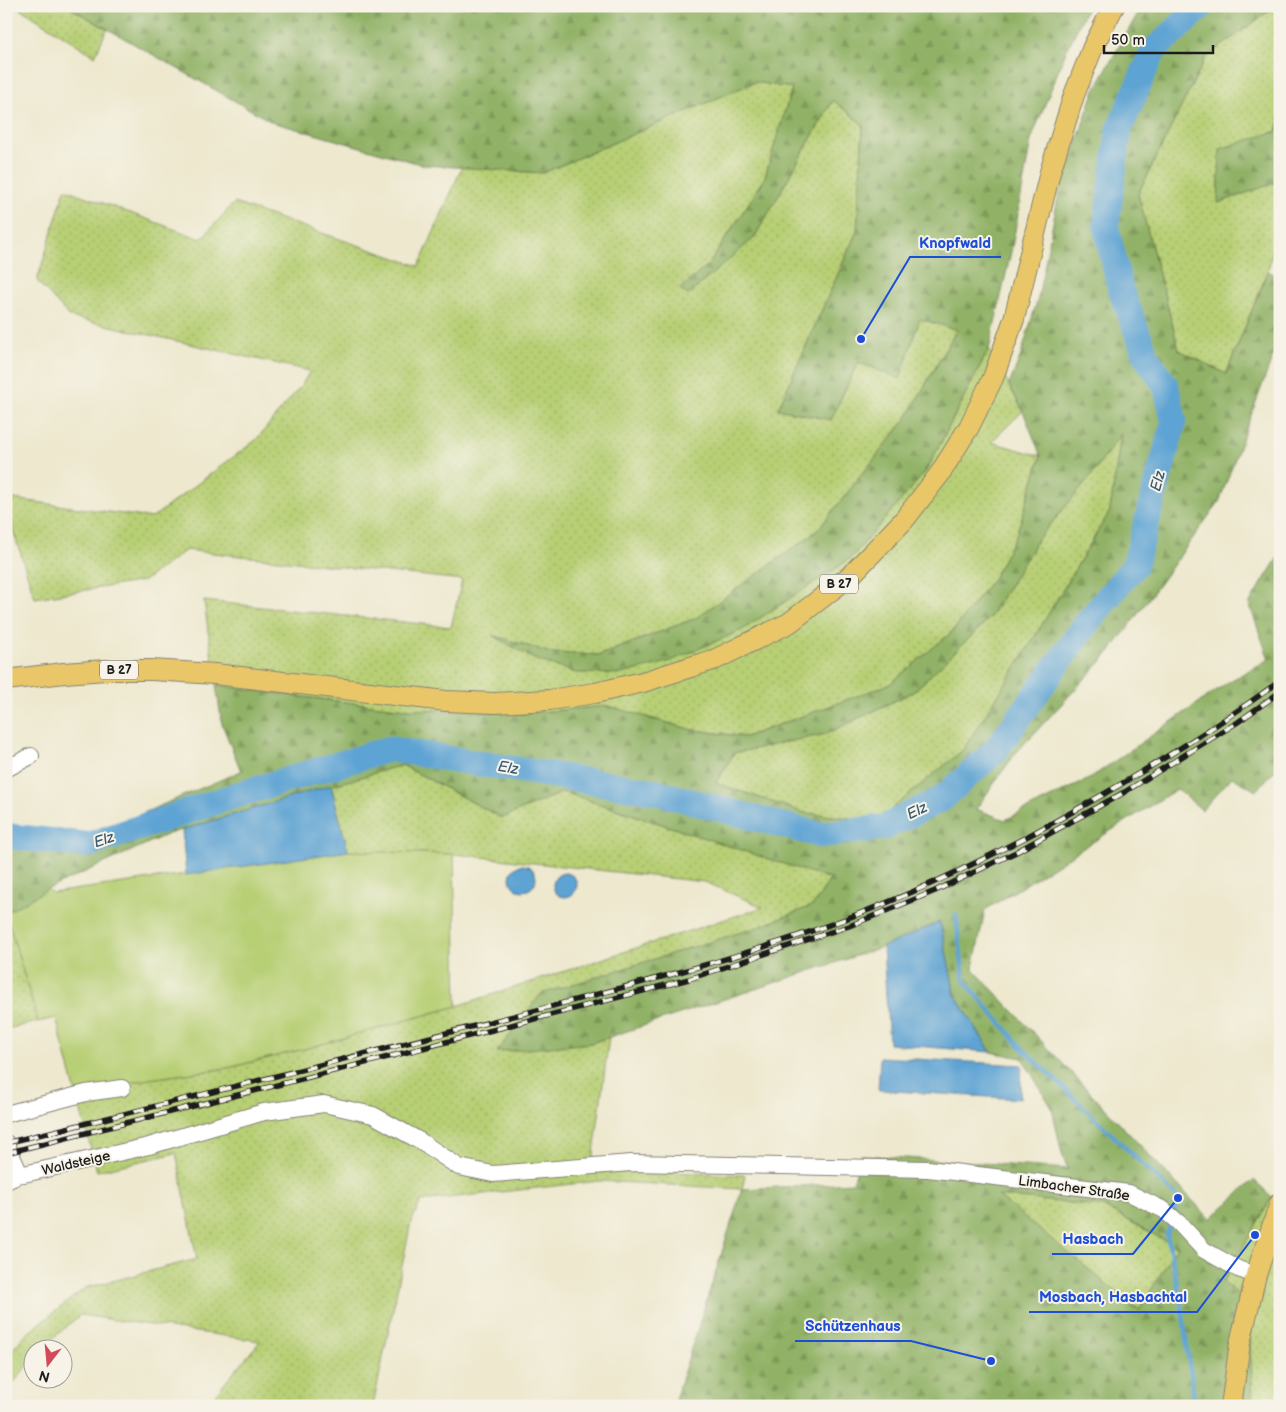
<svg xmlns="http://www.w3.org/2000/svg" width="1286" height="1412" viewBox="0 0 1286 1412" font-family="'Balsamiq Sans',sans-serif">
  <defs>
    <pattern id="grass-dots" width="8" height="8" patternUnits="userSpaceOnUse" patternTransform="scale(1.25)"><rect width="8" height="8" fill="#b7cf74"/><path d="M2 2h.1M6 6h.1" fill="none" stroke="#9db164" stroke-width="1.8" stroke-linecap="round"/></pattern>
    <pattern id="forest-firs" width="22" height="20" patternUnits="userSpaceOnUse" patternTransform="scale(1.25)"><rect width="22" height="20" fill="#91b266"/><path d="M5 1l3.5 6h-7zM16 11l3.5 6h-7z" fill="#7c9858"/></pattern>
  </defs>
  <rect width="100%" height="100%" fill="#f7f3e8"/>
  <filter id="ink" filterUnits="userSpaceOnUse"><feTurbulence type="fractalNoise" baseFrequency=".02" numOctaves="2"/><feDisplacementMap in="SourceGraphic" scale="10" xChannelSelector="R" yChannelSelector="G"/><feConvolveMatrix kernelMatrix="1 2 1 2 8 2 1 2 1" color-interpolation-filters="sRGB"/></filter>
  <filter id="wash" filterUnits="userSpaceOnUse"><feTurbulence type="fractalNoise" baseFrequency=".0096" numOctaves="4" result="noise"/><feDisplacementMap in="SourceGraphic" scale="20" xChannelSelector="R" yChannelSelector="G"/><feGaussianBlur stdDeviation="1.12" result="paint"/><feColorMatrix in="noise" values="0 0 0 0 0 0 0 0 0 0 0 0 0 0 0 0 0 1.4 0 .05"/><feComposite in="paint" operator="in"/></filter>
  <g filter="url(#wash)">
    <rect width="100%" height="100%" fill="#ede8ce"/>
    <path fill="url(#grass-dots)" stroke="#6a7648" d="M 16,6 L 67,6 L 107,29 L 95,56 Z
      M 1276,6 L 1280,6 L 1280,121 L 1277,130 L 1218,203 L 1280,181 L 1280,218 L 1268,271 L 1226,374 L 1179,350 L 1138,194 L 1206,57 Z
      M 755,82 L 792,88 L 764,180 L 709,264 L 681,289 L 754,238 L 833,100 L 863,125 L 857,231 L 778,409 L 831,420 L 858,362 L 920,319 L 957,329 L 906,419 L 817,531 L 696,618 L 600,655 L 551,653 L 495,636 L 576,673 L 742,630 L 851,558 L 926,471 L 989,349 L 1023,411 L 991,442 L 1041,456 L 1017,533 L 994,577 L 953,631 L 890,684 L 746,737 L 689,729 L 608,706 L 527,713 L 407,709 L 302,697 L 216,685 L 204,601 L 451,627 L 462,580 L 186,550 L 144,581 L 35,598 L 6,509 L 6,498 L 152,518 L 256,440 L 301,386 L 310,371 L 70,317 L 37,281 L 65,189 L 201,239 L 234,203 L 419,266 L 462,167 L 543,173 Z
      M 1121,433 L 1110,511 L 1025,653 L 963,750 L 878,821 L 805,813 L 716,783 L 734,753 L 826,734 L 913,692 L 989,619 L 1038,539 L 1088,480 Z
      M 402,765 L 502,818 L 563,792 L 831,879 L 814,905 L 761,926 L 498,1051 L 591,1043 L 609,1037 L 592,1169 L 745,1175 L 742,1189 L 599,1181 L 421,1201 L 411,1222 L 373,1406 L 209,1406 L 220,1389 L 260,1341 L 80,1315 L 40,1349 L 32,1350 L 32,1359 L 6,1393 L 6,1357 L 24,1336 L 85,1288 L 197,1259 L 176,1153 L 97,1171 L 76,1094 L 149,1079 L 228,1068 L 308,1048 L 457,1006 L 763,907 L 705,882 L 454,854 L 348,851 L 331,785 Z
      M 6,913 L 38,1022 L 6,1029 Z
      M 997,1196 L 1102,1206 L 1177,1247 L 1139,1310 Z
      M 1272,1197 L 1280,1197 L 1280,1406 L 1253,1406 L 1248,1302 L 1223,1282 Z"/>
    <path fill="url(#forest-firs)" stroke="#566741" fill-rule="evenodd" d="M 67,6 L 1088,6 L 1064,56 L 1031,140 L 1012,247 L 989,349 L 926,471 L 851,558 L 742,630 L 668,662 L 622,674 L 576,673 L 534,659 L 492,635 L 551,653 L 600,655 L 696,618 L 817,531 L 906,419 L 957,330 L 920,319 L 900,379 L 858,362 L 831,420 L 778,409 L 857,231 L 863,125 L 833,100 L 754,238 L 688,295 L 680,289 L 709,264 L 764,180 L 792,88 L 755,82 L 543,173 L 424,165 L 272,122 Z
      M 1142,6 L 1276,6 L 1206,57 L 1138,194 L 1179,350 L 1226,374 L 1268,271 L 1280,278 L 1280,337 L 1219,502 L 1110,652 L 1014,755 L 976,809 L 1005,820 L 1089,779 L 1230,681 L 1269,659 L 1249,604 L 1280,554 L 1280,765 L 1256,791 L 1232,777 L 1202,810 L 1177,789 L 985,910 L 973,969 L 1210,1219 L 1254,1180 L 1272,1197 L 1223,1282 L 1248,1302 L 1253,1406 L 673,1406 L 742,1189 L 853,1183 L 861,1155 L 1068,1169 L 1062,1154 L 1052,1108 L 1022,1058 L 991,1052 L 955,995 L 940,922 L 883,947 L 591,1043 L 497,1052 L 541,994 L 761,926 L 814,905 L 830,879 L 563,792 L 502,818 L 402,765 L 168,834 L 48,889 L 6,913 L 6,835 L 90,836 L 241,771 L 222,724 L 216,685 L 302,697 L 407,709 L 527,713 L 608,706 L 689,729 L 745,737 L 890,684 L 953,631 L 994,577 L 1017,533 L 1041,456 L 1023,411 L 1009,385 L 1021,355 L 1038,298 L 1059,193 L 1095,89 ZM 1121,434 L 1110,511 L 1025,653 L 963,750 L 877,821 L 805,813 L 716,783 L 734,753 L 826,734 L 913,692 L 989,619 L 1038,539 L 1088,480 ZM 998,1196 L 1102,1206 L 1177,1247 L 1139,1310 Z
      M 1280,121 L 1280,181 L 1218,203 L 1220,149 L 1277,131 Z"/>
    <path fill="#b7cf74" stroke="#6a7648" d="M 348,851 L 454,854 L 457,1006 L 308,1048 L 228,1068 L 149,1079 L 76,1094 L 56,1018 L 38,1022 L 6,913 L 48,889 L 52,893 Z"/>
    <path fill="#5da3d3" stroke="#3c6078" d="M 331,785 L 348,851 L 186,875 L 182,830 Z
      M510 878a13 13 0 1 1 26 0a13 13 0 1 1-26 0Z
      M553 885a12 12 0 1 1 24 0a12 12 0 1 1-24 0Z
      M 940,922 L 955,995 L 991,1052 L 889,1044 L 883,947 Z
      M 880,1057 L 1022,1065 L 1020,1099 L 878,1090 Z"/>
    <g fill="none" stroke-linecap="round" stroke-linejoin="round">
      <path stroke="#5da3d3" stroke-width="4.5" d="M 956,915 L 964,980 L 1022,1048 L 1178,1198 L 1174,1213
        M 1171,1220 L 1167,1235 L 1181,1301 L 1195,1406"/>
      <path stroke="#5da3d3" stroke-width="26" d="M 6,836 L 88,845 L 230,797 L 389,749 L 652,791 L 820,835 L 885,827 L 943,798 L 995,751 L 1089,620 L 1135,565 L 1174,421 L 1166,386 L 1147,358 L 1120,288 L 1106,226 L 1119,130 L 1153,51 L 1202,6"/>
    </g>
  </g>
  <g filter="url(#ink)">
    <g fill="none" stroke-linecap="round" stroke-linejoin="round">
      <g stroke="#848275" stroke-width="18">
        <path id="minor" d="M 6,769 L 31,756
          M 6,1114 L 86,1093 L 122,1088
          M 6,1143 L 19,1172
          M 19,1172 L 24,1174 L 149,1146 L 264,1112 L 324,1104 L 373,1115 L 420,1141 L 459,1167 L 493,1174 L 631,1163 L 928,1169 L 1129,1193 L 1164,1210 L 1179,1223 L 1204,1250 L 1238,1269 L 1256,1275
          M 6,1181 L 13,1178 L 19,1172"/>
      </g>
      <g stroke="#848275" stroke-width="22">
        <path id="major" d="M 6,680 L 64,673 L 106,670 L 152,670 L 215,674 L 446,701 L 495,703 L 549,700 L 595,693 L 643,682 L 716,659 L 789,623 L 850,576 L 904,520 L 939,475 L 969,427 L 993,378 L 1014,319 L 1050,172 L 1074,95 L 1093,47 L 1114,6
          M 1231,1406 L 1240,1343 L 1256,1275 L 1280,1203"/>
      </g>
      <use href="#minor" stroke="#fff" stroke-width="16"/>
      <use href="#major" stroke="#e9c769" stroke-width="20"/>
      <g stroke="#1c1c1c" stroke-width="5.5">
        <path id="rail" d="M 6,1143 C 173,1102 339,1061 506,1018 C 621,988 736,960 848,918 C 923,890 995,855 1065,816 C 1139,775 1211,731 1280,681
          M 6,1153 L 361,1064 L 689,979 L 849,926 L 935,891 L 1016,852 L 1123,793 L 1238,722 L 1280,692"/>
      </g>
      <use href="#rail" stroke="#f7f3e8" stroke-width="4" stroke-dasharray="11" stroke-linecap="butt"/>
    </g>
  </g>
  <g text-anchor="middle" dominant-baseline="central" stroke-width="4" stroke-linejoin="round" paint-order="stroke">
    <g fill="#f7f3e8" stroke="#5e5c59" stroke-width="1">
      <rect x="820" y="574.5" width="38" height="19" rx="4"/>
      <rect x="100" y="660.5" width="38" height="19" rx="4"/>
    </g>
    <g font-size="12" font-weight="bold" fill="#1c1c1c">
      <text x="839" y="584">B 27</text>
      <text x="119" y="670">B 27</text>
    </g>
    <g font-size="14" fill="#1c1c1c" stroke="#f7f3e8">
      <text transform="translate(76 1163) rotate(-13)">Waldsteige</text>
      <text transform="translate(1074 1188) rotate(8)">Limbacher Straße</text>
    </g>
    <g font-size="15" font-style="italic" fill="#39596e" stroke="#f7f3e8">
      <text transform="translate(1158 481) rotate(-75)">Elz</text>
      <text transform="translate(508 768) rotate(9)">Elz</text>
      <text transform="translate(917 811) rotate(-26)">Elz</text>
      <text transform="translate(104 840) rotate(-18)">Elz</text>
    </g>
  </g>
  <path fill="none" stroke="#1d4ed8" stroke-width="2" d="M861 339L910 257H1001M1178 1198L1133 1254H1052M1255 1235L1197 1312H1029M991 1361L911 1341H795"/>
  <g fill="#1d4ed8" stroke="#f7f3e8" stroke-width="2">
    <circle cx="861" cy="339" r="5"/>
    <circle cx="1178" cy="1198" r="5"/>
    <circle cx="1255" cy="1235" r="5"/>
    <circle cx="991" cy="1361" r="5"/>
  </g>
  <g font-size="15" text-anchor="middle" font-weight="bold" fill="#1d4ed8" stroke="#f7f3e8" stroke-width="4" stroke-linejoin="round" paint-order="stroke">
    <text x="955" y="248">Knopfwald</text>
    <text x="1093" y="1244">Hasbach</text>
    <text x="1113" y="1302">Mosbach, Hasbachtal</text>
    <text x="853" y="1331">Schützenhaus</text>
  </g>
  <rect width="1286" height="1412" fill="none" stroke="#f7f3e8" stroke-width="25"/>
  <g transform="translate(48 1364) rotate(196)"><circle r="24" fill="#f7f3e8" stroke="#9f9d96"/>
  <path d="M0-4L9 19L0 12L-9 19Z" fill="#d1495b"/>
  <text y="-8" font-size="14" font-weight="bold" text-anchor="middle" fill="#1c1c1c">N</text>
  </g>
  <path d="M1104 45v8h109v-8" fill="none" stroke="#1c1c1c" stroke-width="2.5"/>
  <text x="1111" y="45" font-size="15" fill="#1c1c1c" stroke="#f7f3e8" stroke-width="4" paint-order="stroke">50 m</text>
</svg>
